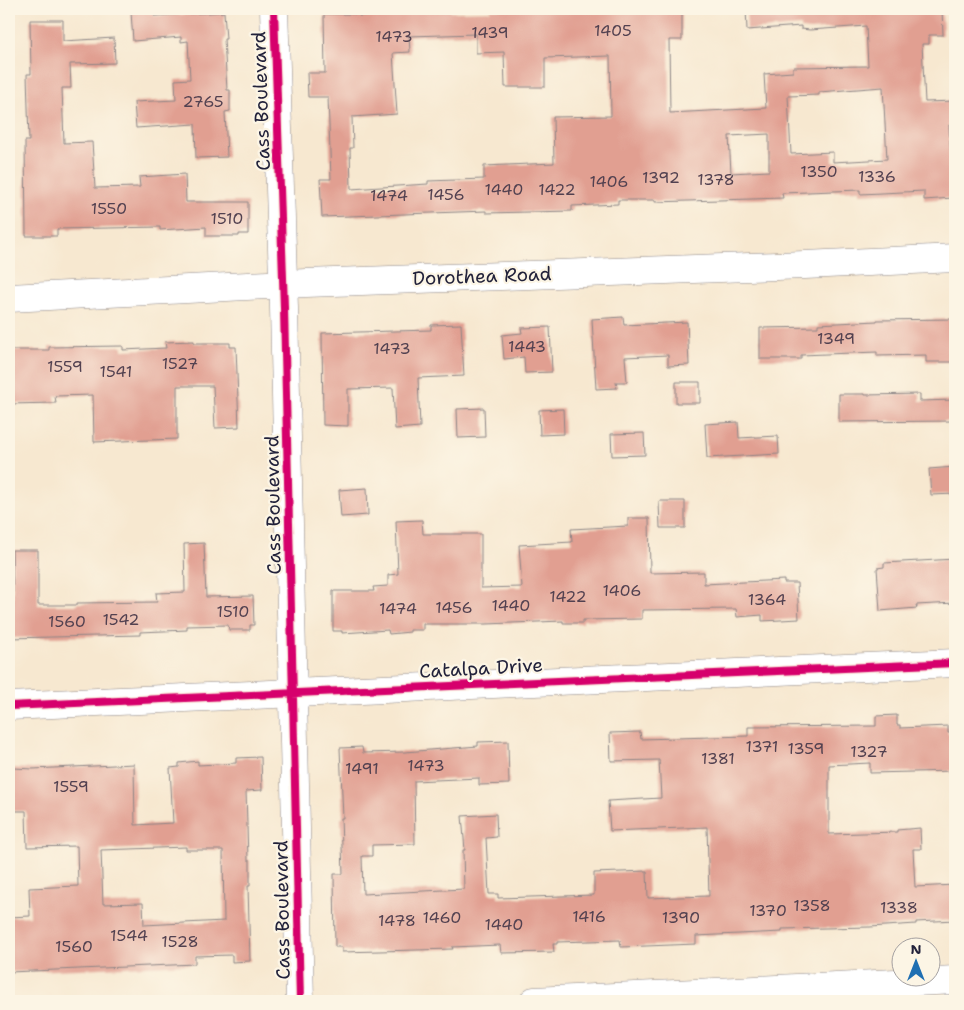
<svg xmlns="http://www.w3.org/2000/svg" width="964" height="1010" viewBox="0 0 964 1010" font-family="'Shantell Sans',sans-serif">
  <rect width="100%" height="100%" fill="#fcf5e5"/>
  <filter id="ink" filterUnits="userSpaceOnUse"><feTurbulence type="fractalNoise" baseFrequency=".02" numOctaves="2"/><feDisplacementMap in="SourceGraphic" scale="10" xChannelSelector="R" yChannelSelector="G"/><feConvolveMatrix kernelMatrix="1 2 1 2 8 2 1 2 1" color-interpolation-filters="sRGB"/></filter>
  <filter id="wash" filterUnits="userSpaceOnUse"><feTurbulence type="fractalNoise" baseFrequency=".0096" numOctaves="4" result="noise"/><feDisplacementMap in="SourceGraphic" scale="20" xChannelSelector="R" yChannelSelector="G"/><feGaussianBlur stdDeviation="1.12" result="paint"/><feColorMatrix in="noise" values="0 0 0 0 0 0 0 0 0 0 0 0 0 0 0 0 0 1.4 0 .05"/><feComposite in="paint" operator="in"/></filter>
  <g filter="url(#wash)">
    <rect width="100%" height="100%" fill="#f7e8d0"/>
    <g id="blocks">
      <path fill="#e19f91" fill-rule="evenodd" d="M 417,9 L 451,9 L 451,12 L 490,11 L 490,9 L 682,9 L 682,40 L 669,40 L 670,113 L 766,108 L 764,74 L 793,72 L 793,67 L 868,66 L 866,26 L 810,30 L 801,29 L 801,26 L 747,30 L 746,9 L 942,9 L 943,35 L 929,35 L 929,44 L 922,44 L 925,102 L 955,101 L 955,125 L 949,125 L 953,198 L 924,200 L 924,191 L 860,194 L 860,190 L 782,193 L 783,198 L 655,202 L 655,200 L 618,200 L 618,204 L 572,206 L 572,211 L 486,213 L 486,211 L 322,217 L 320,179 L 331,179 L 328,97 L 308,97 L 307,73 L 325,73 L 324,14 L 359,14 L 359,16 L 417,13 ZM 476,34 L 476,53 L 504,52 L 505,87 L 545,87 L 545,58 L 610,56 L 611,116 L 553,117 L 554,163 L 484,166 L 484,179 L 428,181 L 428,184 L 351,189 L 350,148 L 353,148 L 352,117 L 397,114 L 393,53 L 410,52 L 409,36 ZM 883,87 L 887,159 L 833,162 L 833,152 L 791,154 L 788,96 L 819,95 L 819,92 ZM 769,134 L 769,171 L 731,173 L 729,136 Z
        M 154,10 L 154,16 L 224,12 L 226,39 L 224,39 L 227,90 L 230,90 L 230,111 L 225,112 L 227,157 L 196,158 L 195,124 L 136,128 L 134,102 L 176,100 L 175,80 L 190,79 L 188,41 L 181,42 L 181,37 L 133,41 L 131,12 Z
        M 30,20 L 63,20 L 63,41 L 114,38 L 115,63 L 70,64 L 71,88 L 62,88 L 64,143 L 92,142 L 95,188 L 140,187 L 139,177 L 185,174 L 186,202 L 248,202 L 248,234 L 239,234 L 239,236 L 206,236 L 206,227 L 160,230 L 160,227 L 57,229 L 57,236 L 26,236 L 25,141 L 29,141 L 27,74 L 31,74 Z
        M 623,317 L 624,325 L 687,322 L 689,365 L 668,366 L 668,355 L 625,357 L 627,382 L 616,382 L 617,388 L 596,389 L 592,319 Z
        M 953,319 L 954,362 L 926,362 L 926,355 L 877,356 L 877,352 L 801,355 L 801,359 L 760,359 L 760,328 L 818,327 L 818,324 L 877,321 L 877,320 Z
        M 461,324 L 464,376 L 418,378 L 420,427 L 395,429 L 393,388 L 348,389 L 348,426 L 323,425 L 322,333 L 431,330 L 431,325 Z
        M 550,327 L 552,372 L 525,373 L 524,357 L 504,359 L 502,335 L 522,333 L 521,328 Z
        M 194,341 L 194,343 L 230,343 L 230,347 L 236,347 L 239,427 L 215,428 L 213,386 L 177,386 L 177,439 L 94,442 L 93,395 L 55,396 L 56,403 L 9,404 L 9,350 L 49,350 L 49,347 L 123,346 L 123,350 L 166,348 L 165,342 Z
        M 676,382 L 700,382 L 700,403 L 676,403 Z
        M 839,394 L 865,394 L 865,395 L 920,394 L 920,401 L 955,400 L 955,421 L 839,422 Z
        M 484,408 L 485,437 L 458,438 L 457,409 Z
        M 563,409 L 564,434 L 540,435 L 539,410 Z
        M 738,422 L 739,438 L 778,436 L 779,454 L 707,458 L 705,424 Z
        M 644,433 L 645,455 L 612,456 L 611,434 Z
        M 955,467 L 955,494 L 931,495 L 929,469 Z
        M 367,488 L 368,515 L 341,517 L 339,490 Z
        M 659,501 L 685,501 L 685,528 L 660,528 Z
        M 628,518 L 649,518 L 650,573 L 704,572 L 704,584 L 784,580 L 784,583 L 797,583 L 799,619 L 762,621 L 762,615 L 737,617 L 736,609 L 642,610 L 642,619 L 583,620 L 583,623 L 563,623 L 563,621 L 486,624 L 423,624 L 423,630 L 410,630 L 410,632 L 389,634 L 388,630 L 342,633 L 342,631 L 333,631 L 333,591 L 374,591 L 373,587 L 388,586 L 388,575 L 398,574 L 396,521 L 422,520 L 423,534 L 481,534 L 481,588 L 522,587 L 519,545 L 572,542 L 571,529 L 628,526 Z
        M 204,543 L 206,597 L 253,596 L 254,625 L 250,625 L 250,630 L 229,630 L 228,625 L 187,626 L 187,630 L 140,632 L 140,635 L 9,638 L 9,598 L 13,598 L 12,550 L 38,550 L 38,605 L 77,605 L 77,603 L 157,602 L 156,593 L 185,592 L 184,544 Z
        M 955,559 L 955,603 L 916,605 L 917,608 L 880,611 L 877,568 L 884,567 L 884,563 Z
        M 897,715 L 897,725 L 900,725 L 900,728 L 948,726 L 948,733 L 953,733 L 955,771 L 870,773 L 870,763 L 829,765 L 829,834 L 897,832 L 897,830 L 920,828 L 921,849 L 913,849 L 915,887 L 955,885 L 955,920 L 916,922 L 916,924 L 870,927 L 782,929 L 782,932 L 696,936 L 696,944 L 621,947 L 620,940 L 557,942 L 557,944 L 553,944 L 554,952 L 501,953 L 500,945 L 452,947 L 453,949 L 342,952 L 342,947 L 335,947 L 334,874 L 343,874 L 341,818 L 343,818 L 340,748 L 362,747 L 363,753 L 405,752 L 478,746 L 478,742 L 508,741 L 509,784 L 479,785 L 479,778 L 414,781 L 415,844 L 372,845 L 372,856 L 362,856 L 363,894 L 464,889 L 463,850 L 465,850 L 462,816 L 496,814 L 497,837 L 486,838 L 489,894 L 498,894 L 498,898 L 594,895 L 594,873 L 647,871 L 648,898 L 709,896 L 707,827 L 610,831 L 608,801 L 661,798 L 659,760 L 611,761 L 610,733 L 640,732 L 641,739 L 748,736 L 748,727 L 876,726 L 876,716 Z
        M 261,757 L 262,790 L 246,791 L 248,860 L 250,860 L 250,886 L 248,886 L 250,961 L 232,962 L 232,955 L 195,956 L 195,964 L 9,972 L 9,917 L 30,916 L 29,888 L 78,886 L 77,846 L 27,847 L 26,811 L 9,811 L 9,776 L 13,776 L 13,768 L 33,769 L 134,764 L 135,825 L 173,823 L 170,768 L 179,767 L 179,763 L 198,761 L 198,765 L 236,763 L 236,758 ZM 186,847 L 186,850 L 223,850 L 224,921 L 144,925 L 143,903 L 103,904 L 101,850 Z"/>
    </g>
  </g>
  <g filter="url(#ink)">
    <use href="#blocks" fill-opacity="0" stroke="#8c8586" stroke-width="1"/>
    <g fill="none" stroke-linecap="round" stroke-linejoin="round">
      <g stroke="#8c8586" stroke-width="29">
        <path id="minor" d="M 274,9 L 284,308 L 300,1001
          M 9,298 L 306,283 L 805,265 L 955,258
          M 534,1001 L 955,980"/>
      </g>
      <g stroke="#8c8586" stroke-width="29">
        <path id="tertiary" d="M 9,706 L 955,663"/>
      </g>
      <use href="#minor" stroke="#fff" stroke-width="28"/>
      <use href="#tertiary" stroke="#fff" stroke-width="28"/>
      <g stroke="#fcf5e5" stroke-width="11">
        <path id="cycleway" d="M 274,9 L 284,308 L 300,1001
          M 9,706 L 955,663"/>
      </g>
      <use href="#cycleway" stroke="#d6006c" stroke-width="8"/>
    </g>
  </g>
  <g text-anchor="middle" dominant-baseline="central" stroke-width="4.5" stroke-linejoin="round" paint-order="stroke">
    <g font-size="16" fill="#524150">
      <text x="613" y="30">1405</text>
      <text x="490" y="32">1439</text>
      <text x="394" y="36">1473</text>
      <text x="203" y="101">2765</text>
      <text x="819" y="171">1350</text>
      <text x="877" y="176">1336</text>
      <text x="661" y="177">1392</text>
      <text x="716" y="179">1378</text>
      <text x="609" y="181">1406</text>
      <text x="504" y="189">1440</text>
      <text x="557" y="189">1422</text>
      <text x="446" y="194">1456</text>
      <text x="389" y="195">1474</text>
      <text x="109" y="208">1550</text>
      <text x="227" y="218">1510</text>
      <text x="836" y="338">1349</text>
      <text x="527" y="346">1443</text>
      <text x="392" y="348">1473</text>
      <text x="180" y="363">1527</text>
      <text x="65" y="366">1559</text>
      <text x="116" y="371">1541</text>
      <text x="622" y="590">1406</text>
      <text x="568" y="596">1422</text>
      <text x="767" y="599">1364</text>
      <text x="511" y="605">1440</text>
      <text x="454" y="607">1456</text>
      <text x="398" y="608">1474</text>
      <text x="233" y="611">1510</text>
      <text x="121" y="619">1542</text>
      <text x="67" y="621">1560</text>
      <text x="762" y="746">1371</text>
      <text x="806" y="748">1359</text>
      <text x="869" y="751">1327</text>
      <text x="718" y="758">1381</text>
      <text x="426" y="765">1473</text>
      <text x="362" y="768">1491</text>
      <text x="71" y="786">1559</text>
      <text x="812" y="905">1358</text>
      <text x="899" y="907">1338</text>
      <text x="768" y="910">1370</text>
      <text x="589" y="916">1416</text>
      <text x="442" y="917">1460</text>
      <text x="681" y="917">1390</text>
      <text x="397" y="920">1478</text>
      <text x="504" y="924">1440</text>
      <text x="129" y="935">1544</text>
      <text x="180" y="941">1528</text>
      <text x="74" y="946">1560</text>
    </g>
    <g font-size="19" fill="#22223b" stroke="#fcf5e5">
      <text transform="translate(261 101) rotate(-92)">Cass Boulevard</text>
      <text transform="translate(482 276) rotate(-2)">Dorothea Road</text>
      <text transform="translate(273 505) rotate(-91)">Cass Boulevard</text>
      <text transform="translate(481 668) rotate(-3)">Catalpa Drive</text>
      <text transform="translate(282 910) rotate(-91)">Cass Boulevard</text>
    </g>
  </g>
  <rect width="964" height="1010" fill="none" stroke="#fcf5e5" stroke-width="30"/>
  <g transform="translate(916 962)"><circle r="24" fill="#fcf5e5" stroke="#a5a1a1"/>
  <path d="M0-4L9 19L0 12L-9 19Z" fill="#1f6fb2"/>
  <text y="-8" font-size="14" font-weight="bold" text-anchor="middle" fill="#22223b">N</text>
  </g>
</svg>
